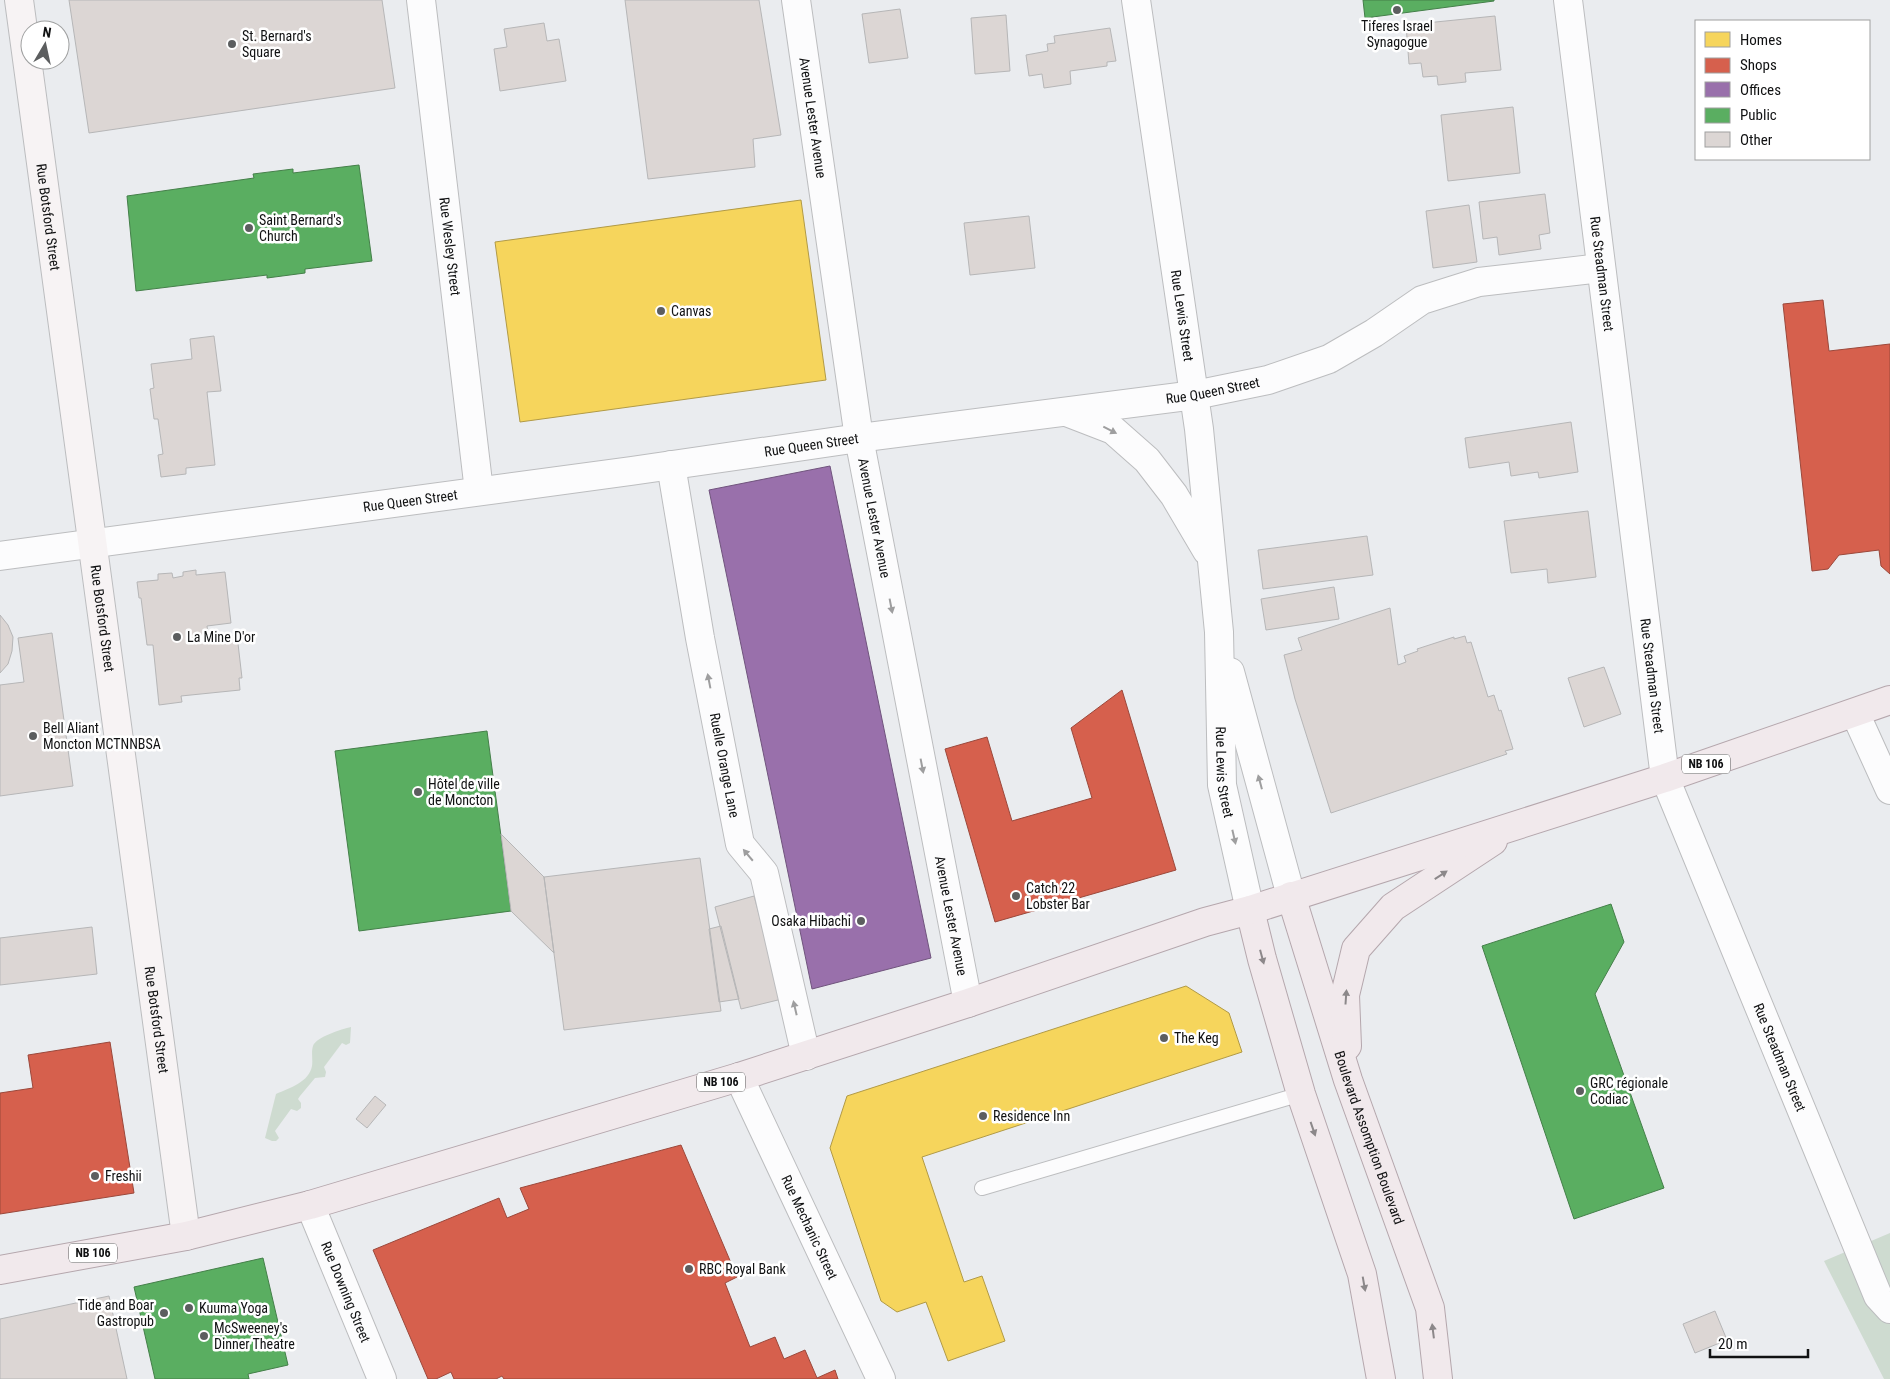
<svg xmlns="http://www.w3.org/2000/svg" width="1890" height="1379" viewBox="0 0 1890 1379" font-family="'Roboto Condensed',sans-serif">
  <rect width="100%" height="100%" fill="#eaecef"/>
  <path fill="#cedbd0" d="M 351,1027 L 350,1043 L 346,1045 L 342,1043 L 324,1067 L 326,1072 L 325,1077 L 315,1078 L 300,1096 L 298,1099 L 301,1103 L 301,1108 L 297,1111 L 291,1109 L 275,1131 L 279,1138 L 276,1141 L 272,1141 L 265,1138 L 276,1094 C 290,1088 309,1082 312,1066 C 313,1060 311,1052 313,1046 C 316,1037 342,1029 351,1027 Z
    M 1890,1233 L 1890,1379 L 1884,1379 L 1824,1261 Z"/>
  <path fill="#f6d55c" stroke="#b19a46" d="M 801,200 L 826,380 L 520,422 L 495,242 Z
    M 1186,986 L 1229,1013 L 1242,1052 L 922,1157 L 964,1282 L 982,1276 L 1005,1341 L 948,1361 L 926,1302 L 897,1312 L 881,1301 L 830,1148 L 847,1096 Z"/>
  <path fill="#d6604d" stroke="#9b483b" d="M 1823,300 L 1829,351 L 1890,344 L 1890,574 L 1881,566 L 1879,550 L 1839,555 L 1828,569 L 1812,571 L 1783,304 Z
    M 1122,690 L 1176,870 L 995,922 L 945,749 L 987,737 L 1012,821 L 1092,798 L 1071,728 Z
    M 110,1042 L 134,1193 L 0,1214 L 0,1093 L 33,1088 L 28,1055 Z
    M 681,1145 L 737,1277 L 725,1283 L 750,1347 L 775,1337 L 784,1359 L 805,1350 L 817,1378 L 835,1370 L 838,1379 L 504,1379 L 502,1376 L 496,1379 L 454,1379 L 451,1372 L 436,1379 L 428,1379 L 373,1250 L 499,1198 L 507,1218 L 529,1209 L 520,1188 Z"/>
  <path fill="#9970ab" stroke="#70547d" d="M 830,466 L 931,958 L 812,989 L 709,490 Z"/>
  <path fill="#5aae61" stroke="#447f49" d="M 1363,0 L 1494,0 L 1494,1 L 1365,18 Z
    M 359,165 L 372,261 L 305,269 L 305,273 L 267,278 L 267,275 L 136,291 L 127,196 L 254,178 L 253,174 L 293,169 L 293,173 Z
    M 487,731 L 511,911 L 359,931 L 335,751 Z
    M 1611,904 L 1624,942 L 1595,994 L 1664,1188 L 1574,1219 L 1482,946 Z
    M 263,1258 L 288,1365 L 248,1374 L 249,1379 L 155,1379 L 134,1287 Z"/>
  <path fill="#dcd6d4" stroke="#b6b6b7" d="M 69,0 L 382,0 L 395,88 L 89,133 Z
    M 625,0 L 759,0 L 781,135 L 753,139 L 755,167 L 648,179 Z
    M 900,9 L 908,58 L 869,63 L 862,14 Z
    M 1006,15 L 1010,71 L 975,74 L 971,18 Z
    M 1495,16 L 1501,70 L 1465,73 L 1466,82 L 1438,85 L 1437,76 L 1423,77 L 1421,63 L 1409,64 L 1406,25 Z
    M 544,23 L 547,41 L 559,39 L 566,81 L 500,91 L 494,49 L 507,47 L 504,29 Z
    M 1110,28 L 1116,61 L 1107,62 L 1107,66 L 1070,71 L 1071,84 L 1044,88 L 1042,74 L 1029,76 L 1026,55 L 1048,51 L 1047,44 L 1055,43 L 1054,36 Z
    M 1513,107 L 1520,173 L 1448,181 L 1441,115 Z
    M 1545,194 L 1550,233 L 1539,235 L 1541,249 L 1499,255 L 1497,237 L 1483,239 L 1479,202 Z
    M 1469,205 L 1477,262 L 1433,268 L 1426,211 Z
    M 1029,216 L 1035,268 L 970,275 L 964,223 Z
    M 214,336 L 221,391 L 207,392 L 215,465 L 186,468 L 186,474 L 161,477 L 158,455 L 163,454 L 158,419 L 154,419 L 150,389 L 154,388 L 151,364 L 192,359 L 190,339 Z
    M 1571,422 L 1578,472 L 1539,478 L 1538,472 L 1511,476 L 1509,462 L 1469,468 L 1465,438 Z
    M 1588,511 L 1596,577 L 1548,583 L 1547,569 L 1511,573 L 1504,521 Z
    M 1367,536 L 1373,575 L 1263,589 L 1258,550 Z
    M 196,570 L 196,575 L 225,572 L 231,623 L 207,626 L 209,639 L 237,635 L 242,678 L 239,678 L 240,690 L 181,696 L 182,702 L 159,705 L 153,645 L 147,645 L 141,598 L 139,598 L 137,582 L 158,580 L 158,574 L 172,573 L 173,578 L 183,576 L 183,572 Z
    M 1334,587 L 1339,619 L 1266,630 L 1261,599 Z
    M 1390,608 L 1398,665 L 1406,662 L 1404,656 L 1418,651 L 1417,649 L 1454,637 L 1454,639 L 1465,636 L 1467,643 L 1471,642 L 1488,697 L 1494,695 L 1499,711 L 1501,710 L 1513,749 L 1505,751 L 1507,754 L 1331,813 L 1295,699 L 1284,655 L 1302,650 L 1298,638 Z
    M 0,615 L 8,625 L 13,637 L 12,651 L 8,664 L 0,673 Z
    M 52,633 L 73,786 L 0,796 L 0,685 L 24,682 L 18,638 Z
    M 1604,667 L 1621,714 L 1584,727 L 1568,678 Z
    M 501,834 L 544,877 L 554,953 L 511,911 Z
    M 700,858 L 721,1011 L 564,1030 L 544,877 Z
    M 754,896 L 782,999 L 741,1009 L 715,907 Z
    M 721,926 L 739,999 L 719,1002 L 709,929 Z
    M 92,927 L 97,974 L 0,985 L 0,938 Z
    M 375,1096 L 386,1105 L 367,1128 L 356,1119 Z
    M 109,1296 L 127,1379 L 0,1379 L 0,1319 Z
    M 1715,1311 L 1727,1340 L 1695,1353 L 1683,1324 Z"/>
  <g fill="none" stroke-linecap="round" stroke-linejoin="round">
    <g stroke="#bcbdbf" stroke-width="16">
      <path id="service" d="M 982,1188 L 1301,1094"/>
    </g>
    <g stroke="#bcbdbf" stroke-width="30">
      <g id="minor">
        <path id="s1" d="M 421,0 L 479,491"/>
        <path id="s2" d="M 796,0 L 859,438 L 968,1003"/>
        <path id="s3" d="M 1136,0 L 1199,429 L 1219,632 L 1222,785 L 1250,910"/>
        <path id="s4" d="M 1568,0 L 1665,778 L 1878,1296 L 1890,1309"/>
        <path d="M 1069,413 L 1113,430 L 1147,460 L 1174,495 L 1207,551"/>
        <path id="s5" d="M 671,465 L 700,638 L 740,844 L 764,873 L 806,1056"/>
        <path id="s6" d="M 0,556 L 631,471 L 859,438 L 1195,395 L 1268,380 L 1329,359 L 1374,333 L 1422,300 L 1479,282 L 1601,268"/>
        <path d="M 1230,672 L 1291,896"/>
        <path d="M 1855,713 L 1890,790"/>
        <path id="s7" d="M 739,1077 L 881,1379"/>
        <path id="s8" d="M 310,1205 L 382,1379"/>
      </g>
    </g>
    <g stroke="#bcbdbf" stroke-width="30">
      <g id="secondary">
        <path id="s9" d="M 19,0 L 186,1236"/>
      </g>
    </g>
    <g stroke="#b5a7ad" stroke-width="30">
      <g id="primary">
        <path id="s10" d="M 1291,896 L 1348,1080 L 1430,1308 L 1438,1379"/>
        <path d="M 1250,910 L 1262,959 L 1301,1094 L 1362,1274 L 1381,1379"/>
        <path d="M 1347,1046 L 1345,995 L 1356,949 L 1393,907 L 1493,841"/>
        <path d="M 0,1270 L 186,1236 L 310,1205 L 739,1077 L 968,1003 L 1205,922 L 1250,910 L 1665,778 L 1890,700"/>
      </g>
    </g>
    <use href="#service" stroke="#fcfcfd" stroke-width="14"/>
    <use href="#minor" stroke="#fcfcfd" stroke-width="28"/>
    <use href="#secondary" stroke="#f7f3f4" stroke-width="28"/>
    <use href="#primary" stroke="#f1e9ec" stroke-width="28"/>
  </g>
  <defs><path id="oneway-solid" d="M-6-.8H1V-3.2L6.5 0L1 3.2V.8H-6Z" transform="scale(1.25)"/></defs>
  <g fill="#9e9e9f">
    <use href="#oneway-solid" transform="translate(1110 430) rotate(27)"/>
    <use href="#oneway-solid" transform="translate(891 606) rotate(79)"/>
    <use href="#oneway-solid" transform="translate(709 681) rotate(-101)"/>
    <use href="#oneway-solid" transform="translate(922 766) rotate(79)"/>
    <use href="#oneway-solid" transform="translate(1260 782) rotate(-105)"/>
    <use href="#oneway-solid" transform="translate(1234 837) rotate(77)"/>
    <use href="#oneway-solid" transform="translate(748 855) rotate(-130)"/>
    <use href="#oneway-solid" transform="translate(795 1008) rotate(-103)"/>
  </g>
  <g fill="#8c888a">
    <use href="#oneway-solid" transform="translate(1441 875) rotate(-33)"/>
    <use href="#oneway-solid" transform="translate(1262 957) rotate(75)"/>
    <use href="#oneway-solid" transform="translate(1346 997) rotate(-86)"/>
    <use href="#oneway-solid" transform="translate(1313 1129) rotate(71)"/>
    <use href="#oneway-solid" transform="translate(1364 1284) rotate(80)"/>
    <use href="#oneway-solid" transform="translate(1433 1331) rotate(-97)"/>
  </g>
  <g fill="#5c5e5f" stroke="#fff" stroke-width="2">
    <circle cx="1397" cy="10" r="5"/>
    <circle cx="232" cy="44" r="5"/>
    <circle cx="249" cy="228" r="5"/>
    <circle cx="661" cy="311" r="5"/>
    <circle cx="177" cy="637" r="5"/>
    <circle cx="33" cy="736" r="5"/>
    <circle cx="418" cy="792" r="5"/>
    <circle cx="1016" cy="896" r="5"/>
    <circle cx="861" cy="921" r="5"/>
    <circle cx="1164" cy="1038" r="5"/>
    <circle cx="1580" cy="1091" r="5"/>
    <circle cx="983" cy="1116" r="5"/>
    <circle cx="95" cy="1176" r="5"/>
    <circle cx="689" cy="1269" r="5"/>
    <circle cx="189" cy="1308" r="5"/>
    <circle cx="164" cy="1313" r="5"/>
    <circle cx="204" cy="1336" r="5"/>
  </g>
  <g text-anchor="middle" dominant-baseline="central" stroke-width="5" stroke-linejoin="round" paint-order="stroke">
    <g fill="#fff" stroke="#585859" stroke-width="1">
      <rect x="1682" y="754.5" width="48" height="19" rx="4"/>
      <rect x="697" y="1072.5" width="48" height="19" rx="4"/>
      <rect x="69" y="1243.5" width="48" height="19" rx="4"/>
    </g>
    <g font-size="12" font-weight="bold" fill="#101112">
      <text x="1706" y="764">NB 106</text>
      <text x="721" y="1082">NB 106</text>
      <text x="93" y="1253">NB 106</text>
    </g>
    <g font-size="14" fill="#101112" stroke="#fff" text-anchor="start">
      <text x="1397" y="26" text-anchor="middle">Tiferes Israel<tspan x="1397" dy="16">Synagogue</tspan></text>
      <text x="242" y="36">St. Bernard's<tspan x="242" dy="16">Square</tspan></text>
      <text x="259" y="220">Saint Bernard's<tspan x="259" dy="16">Church</tspan></text>
      <text x="671" y="311">Canvas</text>
      <text x="187" y="637">La Mine D'or</text>
      <text x="43" y="728">Bell Aliant<tspan x="43" dy="16">Moncton MCTNNBSA</tspan></text>
      <text x="428" y="784">Hôtel de ville<tspan x="428" dy="16">de Moncton</tspan></text>
      <text x="1026" y="888">Catch 22<tspan x="1026" dy="16">Lobster Bar</tspan></text>
      <text x="851" y="921" text-anchor="end">Osaka Hibachi</text>
      <text x="1174" y="1038">The Keg</text>
      <text x="1590" y="1083">GRC régionale<tspan x="1590" dy="16">Codiac</tspan></text>
      <text x="993" y="1116">Residence Inn</text>
      <text x="105" y="1176">Freshii</text>
      <text x="699" y="1269">RBC Royal Bank</text>
      <text x="154" y="1305" text-anchor="end">Tide and Boar<tspan x="154" dy="16">Gastropub</tspan></text>
      <text x="199" y="1308">Kuuma Yoga</text>
      <text x="214" y="1328">McSweeney's<tspan x="214" dy="16">Dinner Theatre</tspan></text>
    </g>
    <g font-size="14" fill="#101112" stroke="#fff">
      <text stroke="none"><textPath href="#s2" startOffset="119">Avenue Lester Avenue</textPath></text>
      <text stroke="none"><textPath href="#s9" startOffset="219">Rue Botsford Street</textPath></text>
      <text stroke="none"><textPath href="#s1" startOffset="248">Rue Wesley Street</textPath></text>
      <text stroke="none"><textPath href="#s4" startOffset="276">Rue Steadman Street</textPath></text>
      <text stroke="none"><textPath href="#s3" startOffset="319">Rue Lewis Street</textPath></text>
      <text stroke="none"><textPath href="#s6" startOffset="1224">Rue Queen Street</textPath></text>
      <text stroke="none"><textPath href="#s6" startOffset="819">Rue Queen Street</textPath></text>
      <text stroke="none"><textPath href="#s6" startOffset="414">Rue Queen Street</textPath></text>
      <text stroke="none"><textPath href="#s2" startOffset="524">Avenue Lester Avenue</textPath></text>
      <text stroke="none"><textPath href="#s9" startOffset="624">Rue Botsford Street</textPath></text>
      <text stroke="none"><textPath href="#s4" startOffset="681">Rue Steadman Street</textPath></text>
      <text stroke="none"><textPath href="#s5" startOffset="305">Ruelle Orange Lane</textPath></text>
      <text stroke="none"><textPath href="#s3" startOffset="778">Rue Lewis Street</textPath></text>
      <text stroke="none"><textPath href="#s2" startOffset="929">Avenue Lester Avenue</textPath></text>
      <text stroke="none"><textPath href="#s9" startOffset="1029">Rue Botsford Street</textPath></text>
      <text stroke="none"><textPath href="#s4" startOffset="1086">Rue Steadman Street</textPath></text>
      <text stroke="none"><textPath href="#s10" startOffset="254">Boulevard Assomption Boulevard</textPath></text>
      <text stroke="none"><textPath href="#s7" startOffset="166">Rue Mechanic Street</textPath></text>
      <text stroke="none"><textPath href="#s8" startOffset="94">Rue Downing Street</textPath></text>
    </g>
  </g>
  <rect x="1695" y="20" width="175" height="140" fill="#ffffff" stroke="#9fa0a0"/>
  <rect x="1705" y="32" width="25" height="15" fill="#f6d55c" stroke="#9fa0a0"/>
  <text x="1740" y="45" font-size="15" fill="#101112">Homes</text>
  <rect x="1705" y="58" width="25" height="15" fill="#d6604d" stroke="#9fa0a0"/>
  <text x="1740" y="70" font-size="15" fill="#101112">Shops</text>
  <rect x="1705" y="82" width="25" height="15" fill="#9970ab" stroke="#9fa0a0"/>
  <text x="1740" y="95" font-size="15" fill="#101112">Offices</text>
  <rect x="1705" y="108" width="25" height="15" fill="#5aae61" stroke="#9fa0a0"/>
  <text x="1740" y="120" font-size="15" fill="#101112">Public</text>
  <rect x="1705" y="132" width="25" height="15" fill="#dcd6d4" stroke="#9fa0a0"/>
  <text x="1740" y="145" font-size="15" fill="#101112">Other</text>
  <g transform="translate(45 45) rotate(9)"><circle r="24" fill="#ffffff" stroke="#9fa0a0"/>
  <path d="M0-4L9 19L0 12L-9 19Z" fill="#5c5e5f"/>
  <text y="-8" font-size="14" font-weight="bold" text-anchor="middle" fill="#101112">N</text>
  </g>
  <path d="M1710 1349v8h98v-8" fill="none" stroke="#101112" stroke-width="2.5"/>
  <text x="1718" y="1349" font-size="15" fill="#101112" stroke="#ffffff" stroke-width="4" paint-order="stroke">20 m</text>
</svg>
